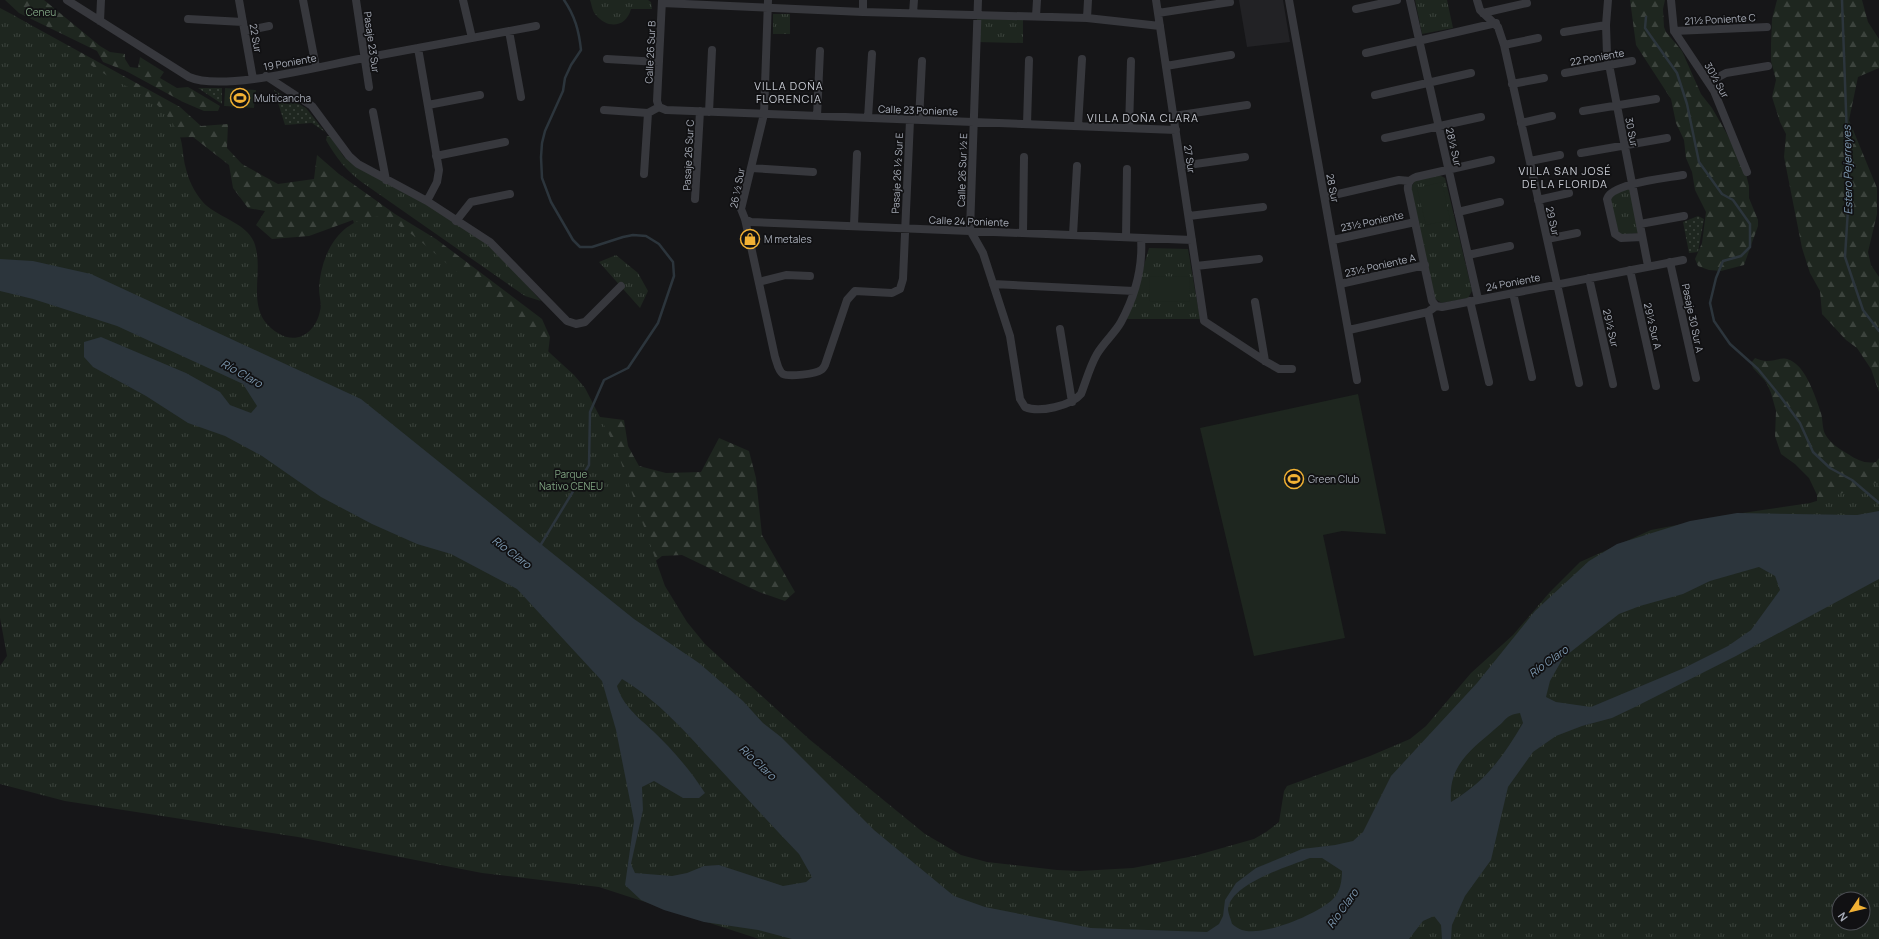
<svg xmlns="http://www.w3.org/2000/svg" width="1879" height="939" viewBox="0 0 1879 939" font-family="Manrope,sans-serif">
  <defs>
    <pattern id="grass-dots" width="8" height="8" patternUnits="userSpaceOnUse"><rect width="8" height="8" fill="#1e261f"/><path d="M2 2h.1M6 6h.1" fill="none" stroke="#3c433d" stroke-width="1.8" stroke-linecap="round"/></pattern>
    <pattern id="forest-firs" width="22" height="20" patternUnits="userSpaceOnUse"><rect width="22" height="20" fill="#1e261f"/><path d="M5 1l3.5 6h-7zM16 11l3.5 6h-7z" fill="#3c433d"/></pattern>
    <pattern id="park-tufts" width="24" height="20" patternUnits="userSpaceOnUse"><rect width="24" height="20" fill="#1e261f"/><path d="M3 7l-1-3M5 7V3M7 7l1-3M15 17l-1-3M17 17v-4M19 17l1-3" fill="none" stroke="#3c433d"/></pattern>
  </defs>
  <rect width="100%" height="100%" fill="#161618"/>
  <path fill="#222225" d="M 1239,0 L 1283,0 L 1290,42 L 1247,47 Z"/>
  <path fill="url(#grass-dots)" d="M 198,88 L 222,88 L 222,104 Z
    M 274,90 L 306,108 L 325,132 L 312,123 L 285,125 Z
    M 1698,216 L 1704,219 L 1698,252 L 1689,253 L 1683,222 Z"/>
  <path fill="url(#forest-firs)" d="M 5,0 L 44,0 L 100,46 L 110,52 L 125,54 L 125,59 L 130,67 L 138,68 L 140,57 L 164,72 L 160,78 L 177,88 L 188,87 L 220,106 L 218,111 L 204,111 L 183,102 L 126,71 L 103,62 L 97,51 L 19,13 Z
    M 1630,0 L 1665,0 L 1663,9 L 1664,27 L 1666,32 L 1682,51 L 1701,94 L 1712,108 L 1727,134 L 1746,174 L 1749,186 L 1749,198 L 1758,220 L 1758,226 L 1744,265 L 1721,271 L 1709,270 L 1698,266 L 1695,259 L 1702,243 L 1706,212 L 1695,190 L 1692,172 L 1686,158 L 1684,140 L 1676,123 L 1671,99 L 1636,45 Z
    M 1777,0 L 1862,0 L 1868,22 L 1879,39 L 1879,68 L 1858,77 L 1849,120 L 1877,188 L 1877,214 L 1868,252 L 1871,265 L 1879,277 L 1879,392 L 1871,369 L 1857,348 L 1846,340 L 1822,314 L 1820,291 L 1810,273 L 1802,248 L 1784,157 L 1786,134 L 1780,122 L 1772,97 L 1776,80 L 1771,61 L 1771,44 L 1772,19 Z
    M 20,19 L 180,107 L 201,126 L 228,124 L 227,148 L 242,164 L 278,184 L 314,179 L 317,155 L 339,174 L 395,214 L 436,239 L 542,319 L 550,337 L 547,362 L 569,413 L 624,420 L 628,446 L 639,466 L 666,473 L 701,472 L 719,438 L 749,451 L 756,478 L 762,535 L 795,592 L 785,601 L 759,592 L 682,555 L 662,556 L 639,574 L 362,252 L 353,220 L 309,236 L 272,239 L 256,225 L 265,211 L 248,208 L 233,188 L 229,165 L 193,137 L 163,138 L 31,43 Z
    M 1755,358 C 1758,359 1763,361 1767,361 C 1779,361 1783,354 1796,364 C 1808,374 1816,398 1821,413 C 1823,420 1822,427 1825,434 C 1830,443 1839,449 1848,454 C 1857,460 1865,464 1876,462 L 1879,458 L 1879,511 L 1817,507 L 1817,495 L 1809,478 L 1795,464 L 1781,454 L 1775,436 L 1776,411 L 1771,393 L 1766,382 L 1753,368 L 1751,363 Z"/>
  <path fill="url(#park-tufts)" fill-rule="evenodd" d="M 590,0 L 648,0 L 651,2 L 652,9 L 631,9 C 626,28 607,29 596,15 C 592,11 592,5 590,0 Z
    M 1415,0 L 1447,0 L 1453,28 L 1422,34 Z
    M 0,8 C 36,26 69,51 103,73 C 119,83 138,91 154,102 C 161,108 172,121 177,130 C 184,142 182,156 186,169 C 189,181 194,191 202,201 C 215,217 246,222 254,242 C 266,273 242,311 278,333 C 298,346 316,331 320,311 C 322,304 319,296 319,289 C 320,260 335,225 366,219 C 369,218 375,216 379,217 C 397,219 431,250 445,262 C 489,298 532,336 574,375 L 585,388 L 616,448 L 665,586 L 687,622 L 705,644 L 809,739 L 925,834 L 961,855 L 987,862 L 1057,870 L 1080,871 L 1133,868 L 1194,856 L 1254,839 L 1266,832 L 1279,822 L 1284,791 L 1287,786 L 1370,756 L 1410,739 L 1426,726 L 1471,673 L 1513,635 L 1549,593 L 1580,562 L 1651,530 L 1729,515 L 1810,503 L 1879,482 L 1879,939 L 759,939 L 599,887 L 482,873 L 298,837 L 65,801 L 0,784 L 0,666 L 7,656 L 0,618 ZM 1839,899 L 1863,899 L 1863,923 L 1839,923 Z
    M 773,14 L 790,14 L 790,34 L 773,34 Z
    M 1023,15 L 1023,43 L 977,42 L 977,16 Z
    M 327,136 L 330,136 L 344,157 L 358,168 L 431,206 L 481,239 L 499,254 L 541,301 L 525,296 L 363,183 C 345,169 337,159 326,140 Z
    M 1439,175 L 1445,178 L 1472,291 L 1468,298 L 1442,303 L 1435,299 L 1410,189 L 1415,181 Z
    M 1631,187 L 1639,233 L 1619,235 L 1609,199 L 1613,193 Z
    M 1149,248 L 1188,249 L 1200,319 L 1123,319 L 1138,286 Z
    M 616,255 L 638,273 L 648,291 L 640,308 L 599,262 Z"/>
  <path fill="#1e261f" d="M 225,88 L 256,90 L 254,108 L 224,106 Z
    M 1442,182 L 1450,220 L 1426,225 L 1417,188 Z
    M 1150,276 L 1190,277 L 1189,302 L 1149,301 Z
    M 1358,394 L 1386,534 L 1342,531 L 1323,535 L 1345,638 L 1254,656 L 1200,428 Z"/>
  <path fill="#2c353c" fill-rule="evenodd" d="M 0,259 L 33,261 L 91,274 L 361,399 L 634,619 L 699,663 L 743,701 L 763,723 L 781,737 L 874,830 L 954,896 L 985,907 L 1091,928 L 1207,932 L 1219,924 L 1223,916 L 1225,900 L 1236,883 L 1256,868 L 1302,849 L 1335,845 L 1353,841 L 1363,832 L 1391,776 L 1477,683 L 1535,611 L 1589,561 L 1617,544 L 1690,521 L 1737,513 L 1857,515 L 1879,511 L 1879,579 L 1736,656 L 1635,707 L 1612,718 L 1582,726 L 1556,736 L 1533,752 L 1508,787 L 1491,860 L 1465,896 L 1452,925 L 1451,939 L 1442,939 L 1441,925 L 1434,916 L 1423,921 L 1409,939 L 792,939 L 758,930 L 704,922 L 664,910 L 641,900 L 625,885 L 634,821 L 616,730 L 602,681 L 517,589 L 451,554 L 417,544 L 372,524 L 321,497 L 262,456 L 225,436 L 188,423 L 146,396 L 93,367 L 84,357 L 84,342 L 101,337 L 186,373 L 220,392 L 230,405 L 251,413 L 257,406 L 243,384 L 117,326 L 33,299 L 0,291 ZM 1759,567 L 1775,576 L 1780,590 L 1751,630 L 1728,646 L 1684,668 L 1591,707 L 1556,702 L 1546,697 L 1550,681 L 1563,658 L 1619,614 L 1640,606 L 1683,594 L 1710,581 ZM 622,679 C 659,701 687,734 716,765 C 744,795 771,825 799,854 L 812,877 L 806,882 L 783,886 L 719,865 L 704,866 L 687,873 L 672,876 L 635,873 L 631,864 L 643,810 L 642,787 L 654,781 L 683,798 L 699,798 L 705,793 C 691,771 672,749 653,731 C 638,717 623,706 617,686 ZM 1520,713 L 1523,723 C 1503,757 1486,781 1451,802 C 1448,765 1471,750 1495,729 C 1506,721 1505,715 1520,713 ZM 1310,858 L 1322,858 L 1342,871 C 1342,881 1340,892 1333,899 C 1318,914 1263,937 1242,930 C 1239,929 1235,926 1232,924 C 1231,919 1228,913 1228,909 C 1231,883 1290,866 1310,858 Z"/>
  <g fill="none" stroke-linecap="round" stroke-linejoin="round">
    <path stroke="#2c353c" stroke-width="2.5" d="M 1842,0 L 1849,193 L 1845,257 L 1863,310 L 1879,331
      M 1646,17 L 1645,28 L 1677,73 L 1687,104 L 1699,162 L 1722,194 L 1733,200 L 1750,224 L 1750,247 L 1741,256 L 1723,261 L 1716,278 L 1710,303 L 1714,321 L 1730,344 L 1758,369 L 1780,396 L 1800,423 L 1813,452 L 1830,468 L 1852,480 L 1879,503
      M 540,546 L 589,465 L 590,412 L 604,380 L 628,368 L 658,323 L 674,276 L 673,262 L 659,244 L 646,236 L 633,235 L 623,237 L 592,247 L 580,247 L 573,240 L 551,202 L 542,178 L 541,157 L 542,143 L 545,131 L 563,91 L 565,78 L 571,65 L 581,50 C 579,31 575,16 564,0"/>
    <path stroke="#37383d" stroke-width="8" d="M 67,0 L 189,77 C 222,92 321,66 359,59 C 418,48 477,37 536,26
      M 239,0 L 253,79
      M 303,0 L 316,67
      M 356,0 L 369,87
      M 463,0 L 472,38
      M 768,0 L 764,114 L 741,209 L 745,219 L 775,357 C 777,362 778,371 783,374 C 789,377 816,374 821,370 C 823,369 824,367 825,365 L 847,300 L 855,291 L 892,293 L 900,289 L 903,279 L 910,120
      M 978,0 L 970,230 L 983,253 L 1010,336 L 1020,399 L 1025,407 C 1039,413 1071,406 1081,394 C 1086,381 1090,366 1097,354 C 1104,342 1115,333 1121,322 C 1135,296 1143,267 1141,238
      M 1156,0 L 1204,321 L 1265,361 L 1279,369 L 1292,369
      M 1289,0 L 1357,380
      M 1410,0 L 1478,299
      M 1477,0 L 1480,10 L 1498,27 L 1504,45 L 1579,383
      M 1608,0 L 1606,25 L 1607,54 L 1648,266
      M 1671,0 L 1674,31 L 1714,91 L 1747,172
      M 662,3 L 863,12 L 1087,18 L 1160,26
      M 1356,9 L 1397,0
      M 863,12 L 863,0
      M 913,13 L 914,0
      M 1158,13 L 1230,2
      M 1483,13 L 1527,3
      M 1036,16 L 1037,0
      M 1087,18 L 1088,0
      M 188,19 L 243,22
      M 100,21 L 101,0
      M 245,31 L 269,26
      M 509,31 L 521,97
      M 1674,31 L 1767,27
      M 1564,32 L 1606,25
      M 1504,45 L 1538,38
      M 418,48 L 439,170 L 437,182 L 427,201
      M 1366,53 L 1496,23
      M 607,59 L 659,62
      M 1166,66 L 1231,55
      M 1565,73 L 1632,61
      M 266,76 L 312,106 L 349,156 L 358,164 L 427,201 L 490,242 L 567,321 L 576,324 L 585,322 L 621,286
      M 1709,82 L 1726,73 L 1768,66
      M 1512,84 L 1544,78
      M 1375,95 L 1471,73
      M 428,105 L 480,95
      M 659,107 L 666,110 L 1176,130
      M 659,107 L 657,101 L 662,0
      M 604,110 L 648,113
      M 1583,111 L 1656,99
      M 373,112 L 386,180
      M 709,112 L 712,50
      M 817,116 L 820,51
      M 1174,116 L 1247,105
      M 868,118 L 872,54
      M 919,120 L 922,61
      M 1521,123 L 1552,116
      M 1027,124 L 1029,60
      M 1078,126 L 1082,59
      M 1129,128 L 1131,61
      M 1385,138 L 1481,117
      M 1581,153 L 1667,138
      M 436,156 L 505,142
      M 1530,161 L 1560,155
      M 1181,166 L 1245,157
      M 751,168 L 813,172
      M 644,174 L 648,113 L 659,107
      M 1325,197 L 1399,180 L 1410,181
      M 695,199 L 700,111
      M 1538,200 L 1569,193
      M 1458,212 L 1500,202
      M 1189,216 L 1263,207
      M 745,219 L 751,222 L 1192,240
      M 456,221 L 471,202 L 510,194
      M 1640,224 L 1684,216
      M 854,225 L 857,154
      M 1023,233 L 1024,157
      M 1073,235 L 1077,166
      M 1126,237 L 1127,169
      M 1642,237 L 1621,238 L 1615,234 L 1607,199 C 1611,183 1668,178 1683,175
      M 1547,239 L 1577,233
      M 1333,240 L 1415,222
      M 1468,255 L 1510,246
      M 1670,262 L 1696,378
      M 1196,266 L 1259,259
      M 1630,270 L 1656,386
      M 1589,278 L 1613,384
      M 759,282 L 786,275 L 810,276
      M 993,284 L 1134,291
      M 1340,284 L 1425,265
      M 1513,293 L 1532,377
      M 1470,301 L 1489,382
      M 1255,302 L 1265,361
      M 1436,306 L 1442,307 L 1683,260
      M 1436,306 L 1432,301 L 1408,190 C 1407,184 1410,179 1416,177 L 1491,160
      M 1428,312 L 1445,387
      M 1060,329 L 1072,402
      M 1349,330 L 1428,312 L 1436,306"/>
  </g>
  <defs>
    <g id="stadium-ring" transform="scale(1)"><circle r="9.5" fill="#111113" stroke="#f2b134" stroke-width="1.5"/><path d="M0-5a6.5 5 0 1 0 0 10a6.5 5 0 1 0 0-10ZM-3.5-1.8h7v3.6h-7Z" fill="#f2b134"/></g>
    <g id="shop-ring" transform="scale(1)"><circle r="9.5" fill="#111113" stroke="#f2b134" stroke-width="1.5"/><path d="M-5-2.5h2.3a2.7 3.5 0 0 1 5.4 0H5L5.5 6h-11ZM-1.5-2.5h3a1.5 2.3 0 0 0-3 0Z" fill="#f2b134"/></g>
  </defs>
  <g fill-rule="evenodd">
    <use href="#stadium-ring" x="240" y="98"/>
    <use href="#shop-ring" x="750" y="239"/>
    <use href="#stadium-ring" x="1294" y="479"/>
  </g>
  <g text-anchor="middle" dominant-baseline="central" stroke-width="3.5" stroke-linejoin="round" paint-order="stroke">
    <g font-size="10" fill="#7fa381" stroke="#111113">
      <text x="41" y="12">Ceneu</text>
      <text x="571" y="474">Parque<tspan x="571" dy="12">Nativo CENEU</tspan></text>
    </g>
    <g font-size="10" fill="#a8adb8" stroke="#111113">
      <text transform="translate(1720 19) rotate(-3)">21½ Poniente C</text>
      <text transform="translate(256 38) rotate(80)">22 Sur</text>
      <text transform="translate(372 42) rotate(82)">Pasaje 23 Sur</text>
      <text transform="translate(650 52) rotate(-87)">Calle 26 Sur B</text>
      <text transform="translate(1597 57) rotate(-10)">22 Poniente</text>
      <text transform="translate(290 62) rotate(-10)">19 Poniente</text>
      <text transform="translate(1717 80) rotate(61)">30½ Sur</text>
      <text transform="translate(918 110) rotate(2)">Calle 23 Poniente</text>
      <text transform="translate(1632 132) rotate(79)">30 Sur</text>
      <text transform="translate(1454 147) rotate(77)">28½ Sur</text>
      <text transform="translate(688 155) rotate(-87)">Pasaje 26 Sur C</text>
      <text transform="translate(1190 159) rotate(82)">27 Sur</text>
      <text transform="translate(962 170) rotate(-88)">Calle 26 Sur ½ E</text>
      <text transform="translate(897 173) rotate(-87)">Pasaje 26 ½ Sur E</text>
      <text transform="translate(737 188) rotate(-79)">26 ½ Sur</text>
      <text transform="translate(1333 188) rotate(79)">28 Sur</text>
      <text transform="translate(969 221) rotate(2)">Calle 24 Poniente</text>
      <text transform="translate(1372 221) rotate(-12)">23½ Poniente</text>
      <text transform="translate(1553 221) rotate(77)">29 Sur</text>
      <text transform="translate(1380 265) rotate(-13)">23½ Poniente A</text>
      <text transform="translate(1513 282) rotate(-11)">24 Poniente</text>
      <text transform="translate(1693 318) rotate(78)">Pasaje 30 Sur A</text>
      <text transform="translate(1653 326) rotate(77)">29½ Sur A</text>
      <text transform="translate(1611 328) rotate(77)">29½ Sur</text>
    </g>
    <g font-size="10" fill="#a8adb8" stroke="#111113" text-anchor="start">
      <text x="254" y="98">Multicancha</text>
      <text x="764" y="239">M metales</text>
      <text x="1308" y="479">Green Club</text>
    </g>
    <g font-size="11" letter-spacing="1" fill="#c9ccd4" stroke="#111113">
      <text x="789" y="85">VILLA DOÑA<tspan x="789" dy="13">FLORENCIA</tspan></text>
      <text x="1143" y="117">VILLA DOÑA CLARA</text>
      <text x="1565" y="170">VILLA SAN JOSÉ<tspan x="1565" dy="13">DE LA FLORIDA</tspan></text>
    </g>
    <g font-size="11" font-style="italic" fill="#7f9bb3" stroke="#111113">
      <text transform="translate(1847 170) rotate(-91)">Estero Pejerreyes</text>
      <text transform="translate(242 373) rotate(29)">Río Claro</text>
      <text transform="translate(512 552) rotate(37)">Río Claro</text>
      <text transform="translate(1548 661) rotate(-36)">Río Claro</text>
      <text transform="translate(758 762) rotate(43)">Río Claro</text>
      <text transform="translate(1342 908) rotate(-54)">Río Claro</text>
    </g>
  </g>
  <g transform="translate(1851 911) rotate(235)"><circle r="19" fill="#111113" stroke="#4d4f55"/>
  <path d="M0-3L7 15L0 10L-7 15Z" fill="#f2b134"/>
  <text y="-6" font-size="11" font-weight="bold" text-anchor="middle" fill="#a8adb8">N</text>
  </g>
</svg>
